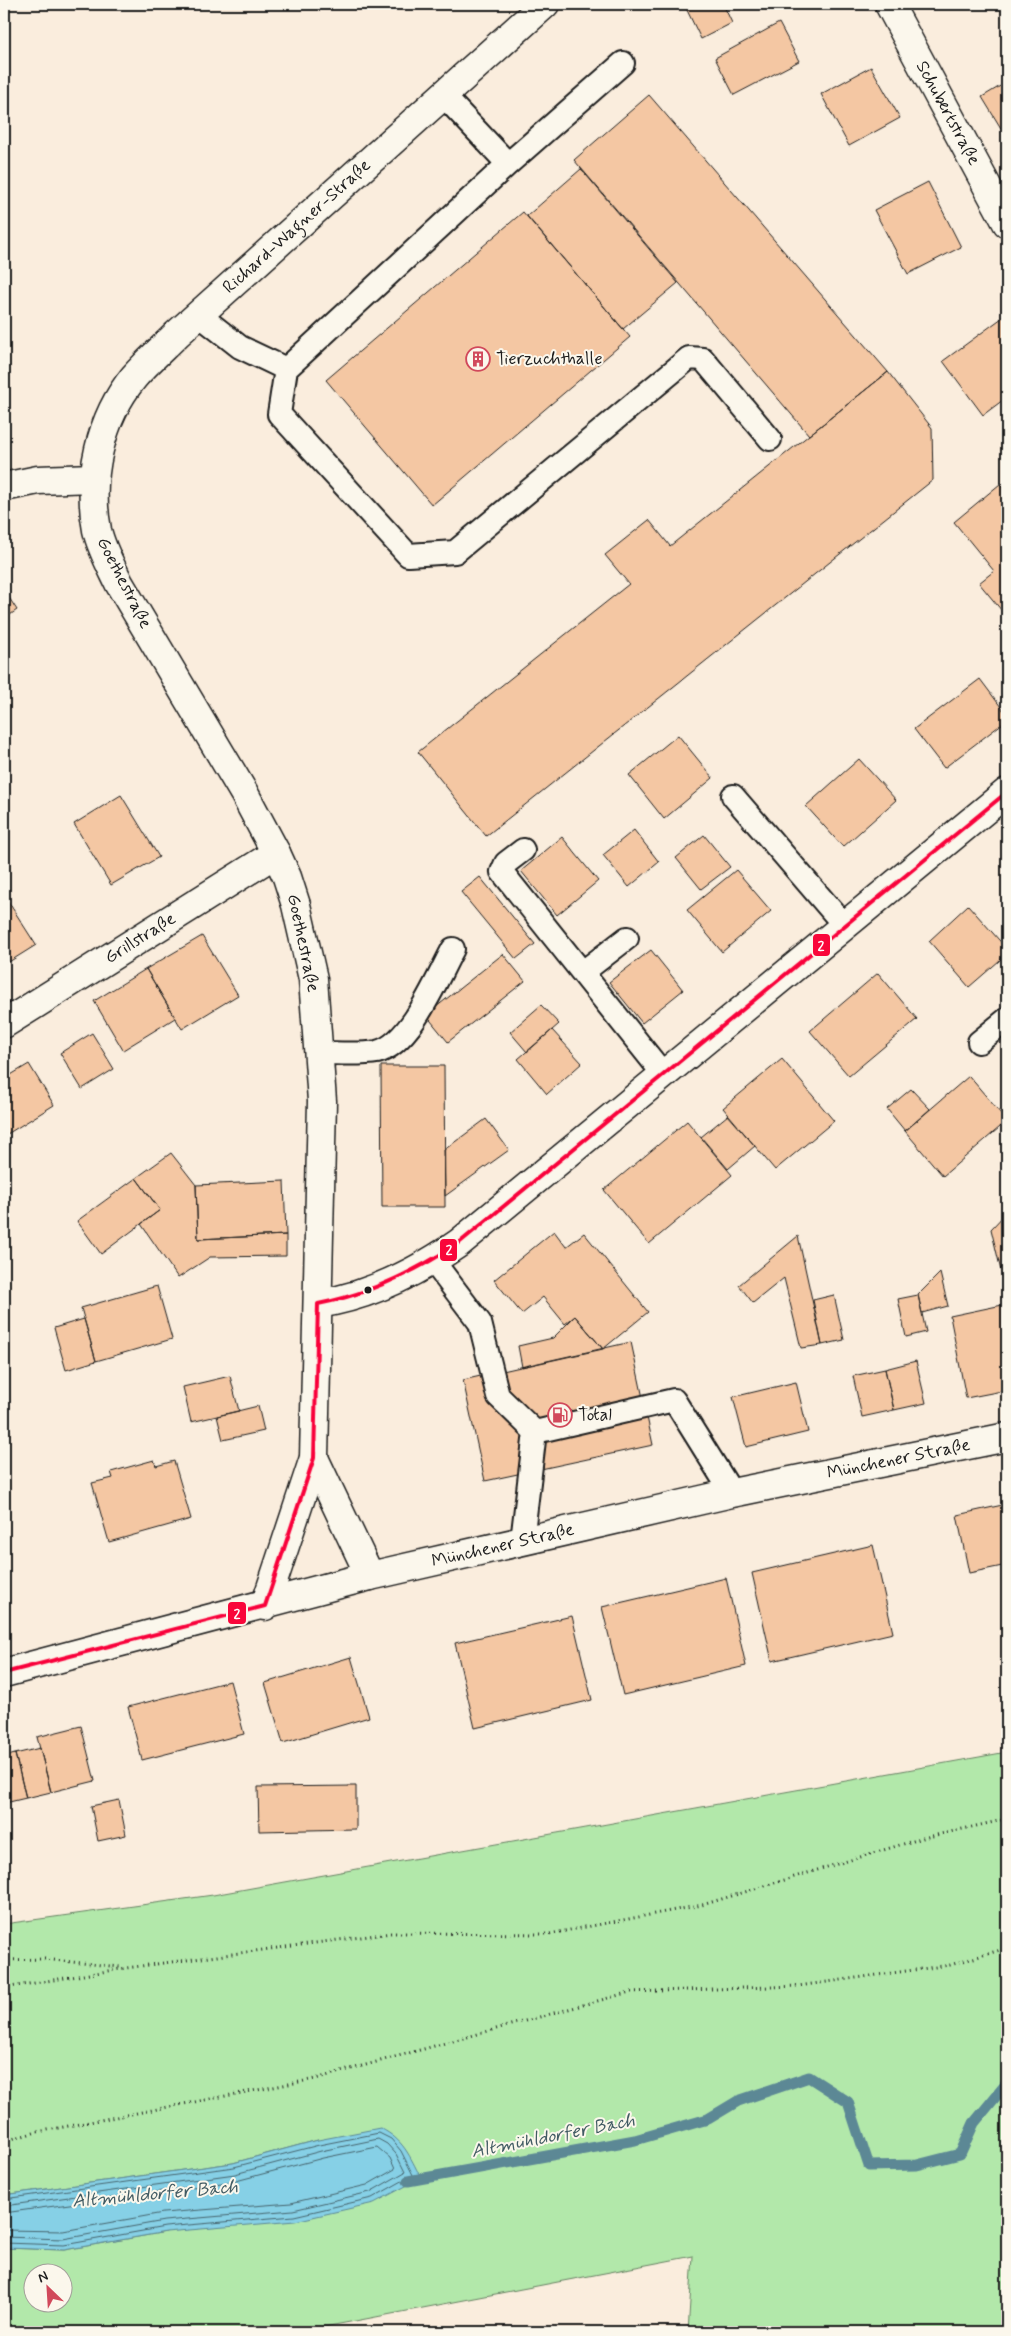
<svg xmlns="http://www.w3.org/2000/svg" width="1011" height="2336" viewBox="0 0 1011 2336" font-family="Mynerve,sans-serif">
  <rect width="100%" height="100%" fill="#faeddd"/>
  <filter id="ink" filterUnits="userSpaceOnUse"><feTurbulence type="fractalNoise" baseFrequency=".02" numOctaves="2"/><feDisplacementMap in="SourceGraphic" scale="10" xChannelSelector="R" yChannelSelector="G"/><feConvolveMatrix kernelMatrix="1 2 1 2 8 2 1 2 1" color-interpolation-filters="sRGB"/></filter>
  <g filter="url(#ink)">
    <path fill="#b2e8aa" stroke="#678263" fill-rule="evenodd" d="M 1007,1752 L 1007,2332 L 688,2332 L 693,2256 L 298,2332 L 4,2332 L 4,2248 L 64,2250 L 166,2232 L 318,2140 L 233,2163 L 4,2195 L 4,1924 L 213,1895 ZM 32,2274 L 62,2274 L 62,2304 L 32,2304 Z"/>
    <path fill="#86d0e6" stroke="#5c8895" d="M 380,2128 C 404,2140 409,2155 421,2178 L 374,2203 L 295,2221 L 166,2232 L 64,2250 L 4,2248 L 4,2195 L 233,2163 L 318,2140 Z"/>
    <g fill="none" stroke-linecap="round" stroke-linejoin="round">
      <path stroke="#46646d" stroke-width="1" d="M 4,2199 L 234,2167 L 319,2145 L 379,2133 L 391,2139 L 401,2151 L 413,2175 L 372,2198 L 294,2216 L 165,2227 L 64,2245 L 4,2243
        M 4,2206 L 235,2174 L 321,2151 L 378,2139 L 387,2144 L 396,2154 L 405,2172 L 370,2192 L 293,2210 L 164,2221 L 63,2239 L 4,2237
        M 4,2213 L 236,2181 L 323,2158 L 377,2147 L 390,2158 L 395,2169 L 367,2185 L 291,2203 L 163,2213 L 63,2231 L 4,2230"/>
      <path stroke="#5c8895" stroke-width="11" d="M 408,2181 L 635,2140 L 708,2119 L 738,2101 L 809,2077 L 848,2102 L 869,2166 L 917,2165 L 960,2154 L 974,2123 L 1007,2083"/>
    </g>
    <path fill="#f4c7a3" stroke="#1c1c1c" d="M 684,4 L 723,4 L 732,23 L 701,39 Z
      M 779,23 L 799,61 L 734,95 L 715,58 Z
      M 871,67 L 900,118 L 849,146 L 821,94 Z
      M 1007,82 L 1007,138 L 982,97 Z
      M 649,95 L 888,372 L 809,435 L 574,160 Z
      M 581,169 L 678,283 L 623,329 L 527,216 Z
      M 928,182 L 961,247 L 908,274 L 874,210 Z
      M 523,212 L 630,337 L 432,505 L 326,380 Z
      M 1006,315 L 1007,397 L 983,415 L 943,361 Z
      M 888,372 L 932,428 L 933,480 L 486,836 L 418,752 L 629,584 L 605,555 L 649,520 L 670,546 Z
      M 1000,484 L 1007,493 L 1007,617 L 979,583 L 994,571 L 954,522 Z
      M 4,590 L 17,610 L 4,619 Z
      M 980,679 L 1007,715 L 1007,720 L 944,768 L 914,729 Z
      M 678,735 L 713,778 L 664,819 L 629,775 Z
      M 859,759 L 896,800 L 843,847 L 806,806 Z
      M 121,795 L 159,857 L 111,885 L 74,824 Z
      M 634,830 L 659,862 L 629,887 L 603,855 Z
      M 704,835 L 730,867 L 701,889 L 676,858 Z
      M 562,837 L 598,881 L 557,915 L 521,871 Z
      M 736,870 L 771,911 L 722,952 L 687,910 Z
      M 480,877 L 535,944 L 516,959 L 461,892 Z
      M 4,895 L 36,945 L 4,965 Z
      M 968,905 L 1007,949 L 1007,954 L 969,987 L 929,941 Z
      M 202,936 L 238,995 L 182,1029 L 146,969 Z
      M 651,950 L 683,990 L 642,1023 L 609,982 Z
      M 503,954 L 525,981 L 448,1042 L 426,1015 Z
      M 146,969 L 175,1018 L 123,1050 L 94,1001 Z
      M 878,973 L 917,1019 L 849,1076 L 810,1031 Z
      M 541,1005 L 559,1024 L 527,1052 L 510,1032 Z
      M 552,1030 L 582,1063 L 547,1094 L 518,1059 Z
      M 92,1033 L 114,1069 L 82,1089 L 60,1053 Z
      M 782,1059 L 834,1121 L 775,1170 L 723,1108 Z
      M 29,1064 L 54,1105 L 4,1136 L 4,1079 Z
      M 381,1066 L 444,1066 L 445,1207 L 382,1207 Z
      M 969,1076 L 1007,1121 L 943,1176 L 905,1131 Z
      M 911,1089 L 930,1109 L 905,1131 L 887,1109 Z
      M 728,1115 L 755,1146 L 728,1169 L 701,1137 Z
      M 486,1119 L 509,1150 L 445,1196 L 444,1150 Z
      M 687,1121 L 732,1175 L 649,1244 L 604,1190 Z
      M 171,1153 L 196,1185 L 198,1239 L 286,1235 L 286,1256 L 210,1257 L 178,1278 L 141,1224 L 160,1210 L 136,1178 Z
      M 136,1178 L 160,1210 L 101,1254 L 77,1221 Z
      M 284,1181 L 286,1235 L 198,1239 L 196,1185 Z
      M 1007,1212 L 1007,1274 L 1002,1275 L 991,1229 Z
      M 554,1231 L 566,1247 L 584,1233 L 648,1312 L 603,1349 L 575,1316 L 565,1324 L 543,1297 L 522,1314 L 494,1280 Z
      M 798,1236 L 822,1345 L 801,1348 L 784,1278 L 753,1303 L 739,1285 Z
      M 940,1273 L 948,1306 L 922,1313 L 918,1295 Z
      M 157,1286 L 172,1339 L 96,1361 L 81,1308 Z
      M 834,1295 L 844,1340 L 822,1345 L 813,1300 Z
      M 918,1295 L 926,1332 L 906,1337 L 898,1299 Z
      M 1007,1304 L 1007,1390 L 966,1398 L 950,1316 Z
      M 575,1316 L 603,1349 L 522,1367 L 518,1346 L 553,1338 Z
      M 84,1319 L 96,1361 L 66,1370 L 54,1328 Z
      M 631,1342 L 653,1445 L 485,1481 L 463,1380 Z
      M 916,1361 L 926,1403 L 894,1410 L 885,1369 Z
      M 885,1369 L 894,1410 L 862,1417 L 853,1376 Z
      M 230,1376 L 239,1411 L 191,1422 L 183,1387 Z
      M 796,1382 L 808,1432 L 746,1447 L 733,1397 Z
      M 258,1406 L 264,1431 L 223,1440 L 217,1416 Z
      M 4,1408 L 10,1432 L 4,1433 Z
      M 154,1460 L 156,1466 L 174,1461 L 191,1519 L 109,1542 L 92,1483 L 113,1478 L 111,1472 Z
      M 1007,1504 L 1007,1565 L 969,1573 L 957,1515 Z
      M 873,1545 L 893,1633 L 772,1661 L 752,1573 Z
      M 726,1578 L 746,1666 L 623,1695 L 602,1607 Z
      M 572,1616 L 592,1700 L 475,1728 L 455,1643 Z
      M 351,1657 L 369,1717 L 283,1743 L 265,1683 Z
      M 230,1681 L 244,1734 L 142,1760 L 128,1707 Z
      M 81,1726 L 95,1781 L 51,1792 L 37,1737 Z
      M 40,1748 L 51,1792 L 26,1798 L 15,1754 Z
      M 15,1754 L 26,1798 L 5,1803 L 4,1757 Z
      M 356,1786 L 356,1829 L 259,1831 L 258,1787 Z
      M 119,1800 L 126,1835 L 98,1841 L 91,1806 Z"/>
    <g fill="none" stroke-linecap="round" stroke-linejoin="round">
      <g stroke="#1c1c1c" stroke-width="26">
        <path id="service" d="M 443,95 L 508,164
          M 198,314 L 240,347 L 286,369 L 508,164 L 623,63
          M 286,369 L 279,414 L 408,555 L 455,552 L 689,358 L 703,359 L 770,439
          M 733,796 L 845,926
          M 523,850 L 506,863 L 502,872 L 664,1075
          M 583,972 L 627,938
          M 979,1042 L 1007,1019
          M 319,1053 C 336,1053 361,1055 377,1052 C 411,1044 437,978 453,949
          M 433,1261 L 480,1323 L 498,1396 L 535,1432
          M 522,1541 L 535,1432 L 674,1400 L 732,1493"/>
      </g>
      <g stroke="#1c1c1c" stroke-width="31">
        <g id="minor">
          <path id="s1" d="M 889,4 L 1007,223"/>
          <path d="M 4,487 L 38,480 L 93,478"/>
          <path id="s2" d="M 4,1024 L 276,853"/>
          <path d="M 318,1304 C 370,1296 416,1273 459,1243 L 1007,792"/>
        </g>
      </g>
      <g stroke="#1c1c1c" stroke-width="31">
        <g id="tertiary">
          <path d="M 314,1458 L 370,1576"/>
          <path id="s3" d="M 265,1606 L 314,1458 L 322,1101 L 313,979 L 296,905 L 287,877 L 276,853 L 244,793 L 119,583 C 111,566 101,548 97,530 C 87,479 100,418 134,377 C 147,362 163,348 177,334 L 545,4"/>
          <path id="s4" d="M 4,1673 L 370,1576 L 732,1493 L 1007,1437"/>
        </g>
      </g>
      <path stroke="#1c1c1c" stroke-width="3" stroke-dasharray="1 4" stroke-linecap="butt" d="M 4,1960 L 44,1959 L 120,1967
        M 4,1988 L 126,1968 L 391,1933 L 549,1934 L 702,1905 L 923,1838 L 1007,1819
        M 4,2141 L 37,2132 L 315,2079 L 630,1992 L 798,1986 L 950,1965 L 1007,1948"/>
      <use href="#service" stroke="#fbf7ec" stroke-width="22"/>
      <use href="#minor" stroke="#fbf7ec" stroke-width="28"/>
      <use href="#tertiary" stroke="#fbf7ec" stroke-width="28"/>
      <g stroke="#fbf7ec" stroke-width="8">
        <path id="bus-1" d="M 4,1673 L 265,1606 L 314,1458 L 318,1304 C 370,1294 415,1272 459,1243 L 1007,792"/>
      </g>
      <use href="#bus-1" stroke="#f9063a" stroke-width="4"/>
    </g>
  </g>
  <defs>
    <g id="building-ring" transform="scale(1.25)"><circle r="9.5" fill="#fbf7ec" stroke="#d1495b" stroke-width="1.5"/><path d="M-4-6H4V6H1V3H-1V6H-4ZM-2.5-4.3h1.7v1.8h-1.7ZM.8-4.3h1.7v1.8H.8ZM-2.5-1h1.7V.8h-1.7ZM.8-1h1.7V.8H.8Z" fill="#d1495b"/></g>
    <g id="fuel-ring" transform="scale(1.25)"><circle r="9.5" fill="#fbf7ec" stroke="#d1495b" stroke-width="1.5"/><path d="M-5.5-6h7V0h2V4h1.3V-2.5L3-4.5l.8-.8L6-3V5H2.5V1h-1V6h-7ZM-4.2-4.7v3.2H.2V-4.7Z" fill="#d1495b"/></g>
  </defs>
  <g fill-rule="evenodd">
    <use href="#building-ring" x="478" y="359"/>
    <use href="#fuel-ring" x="560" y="1415"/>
  </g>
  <circle fill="#1c1c1c" stroke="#fbf7ec" stroke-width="2" cx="368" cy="1290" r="4.5"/>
  <g text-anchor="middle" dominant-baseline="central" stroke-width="4" stroke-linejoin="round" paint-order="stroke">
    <g font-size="18" fill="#1c1c1c" stroke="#fbf7ec">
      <text stroke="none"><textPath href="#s1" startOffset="124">Schubertstraße</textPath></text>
      <text stroke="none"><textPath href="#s3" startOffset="1521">Richard-Wagner-Straße</textPath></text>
      <text transform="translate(124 583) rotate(63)">Goethestraße</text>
      <text stroke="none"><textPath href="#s2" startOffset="161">Grillstraße</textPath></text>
      <text transform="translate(303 943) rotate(78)">Goethestraße</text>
      <text stroke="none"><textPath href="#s4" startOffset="920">Münchener Straße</textPath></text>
      <text stroke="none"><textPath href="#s4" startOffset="515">Münchener Straße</textPath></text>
    </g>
    <g font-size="18" fill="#1c1c1c" stroke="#fbf7ec" text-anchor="start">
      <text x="496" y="359">Tierzuchthalle</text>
      <text x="578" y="1415">Total</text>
    </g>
    <g font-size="19" font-style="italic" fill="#415b63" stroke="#fbf7ec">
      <text transform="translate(553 2136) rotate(-11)">Altmühldorfer Bach</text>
      <text transform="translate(155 2194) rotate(-5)">Altmühldorfer Bach</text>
    </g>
  </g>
  <g stroke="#fbf7ec" stroke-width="2">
    <rect x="812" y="933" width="19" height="24" rx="5" fill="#f9063a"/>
    <rect x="439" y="1238" width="19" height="24" rx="5" fill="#f9063a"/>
    <rect x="227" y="1601" width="20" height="24" rx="5" fill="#f9063a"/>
  </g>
  <g font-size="14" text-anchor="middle" font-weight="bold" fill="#fff">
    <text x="821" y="950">2</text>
    <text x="449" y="1254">2</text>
    <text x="237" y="1618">2</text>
  </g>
  <rect width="1011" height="2336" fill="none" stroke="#fbf7ec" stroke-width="20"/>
  <rect x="10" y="10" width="991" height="2316" fill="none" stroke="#1c1c1c" stroke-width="2" filter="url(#ink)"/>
  <g transform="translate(48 2288) rotate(335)"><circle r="24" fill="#fbf7ec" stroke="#a29f99"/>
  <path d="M0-4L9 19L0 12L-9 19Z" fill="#d1495b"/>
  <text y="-8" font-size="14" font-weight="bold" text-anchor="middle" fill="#1c1c1c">N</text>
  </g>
</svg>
